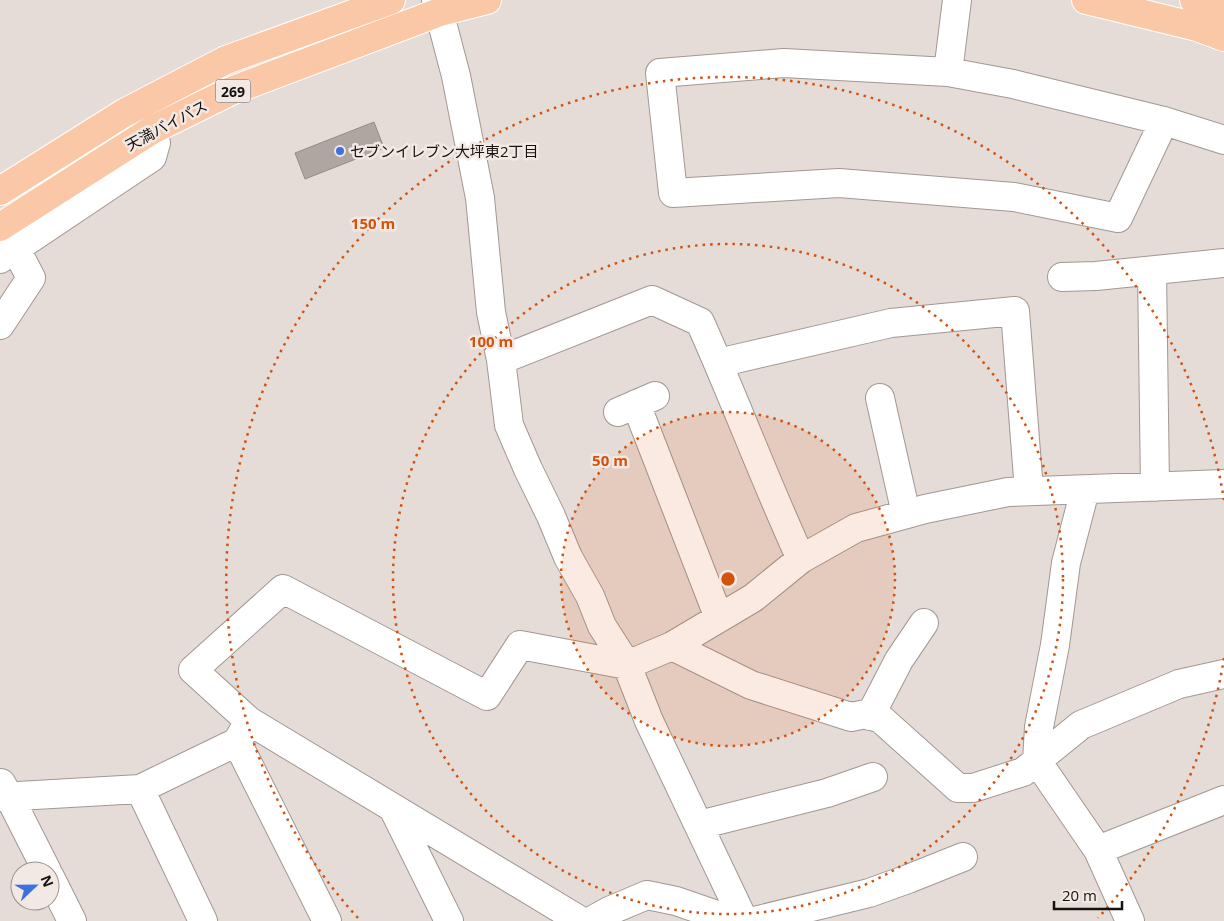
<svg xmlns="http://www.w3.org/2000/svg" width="1224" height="921" viewBox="0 0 1224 921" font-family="'Open Sans','Noto Sans JP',sans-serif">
  <rect width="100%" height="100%" fill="#e6dcd7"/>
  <path fill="#afa6a1" stroke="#958c87" d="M 374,122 L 384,148 L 305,179 L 295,153 Z"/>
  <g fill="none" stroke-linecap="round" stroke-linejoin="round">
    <g stroke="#a19893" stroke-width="30">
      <path id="minor" d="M 436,0 L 456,76 L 480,198 L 491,312 L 501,360 L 509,425 L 528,469 L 551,516 L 568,557 L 590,596 L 602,626 L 627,665 L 649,721 L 744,921
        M 948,72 L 957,0
        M 1164,121 L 1118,218 L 1014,197 L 839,183 L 673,193 L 660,73 L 784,63 L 948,72 L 1013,84 L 1164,121 L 1224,140
        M 0,259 L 152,157 L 156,143 L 152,130
        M 1152,271 L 1155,487
        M 1062,277 L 1096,276 L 1224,263
        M 0,325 L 31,278 L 16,249
        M 501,360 L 652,300 L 700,322 C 735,400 765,481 801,559
        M 718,363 L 891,323 L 1015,311 L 1029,491
        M 880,398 L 906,514
        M 636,404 L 719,618
        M 618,412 L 655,396
        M 1085,490 L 1066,563 L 1055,645 L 1039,727 L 1037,761 L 1098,850 L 1130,921
        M 672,646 L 751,685 L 851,717 L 866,714 L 881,719 L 958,788 L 973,788 L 1023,772 L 1081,725 L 1179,684 L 1224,674
        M 870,716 L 899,660 L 924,623
        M 249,721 L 193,670 L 283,589 L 487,696 L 520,645 L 627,665 L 672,646 L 753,598 L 801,559 L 856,528 L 925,509 L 1008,492 L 1224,484
        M 237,742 L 327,921
        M 1,783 L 10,798 L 47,871
        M 140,789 L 203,921
        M 0,797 L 140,789 L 237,742 L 249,721 L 581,921
        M 393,808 L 449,921
        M 699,825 L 827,793 L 873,777
        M 1098,850 L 1224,800
        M 50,877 L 72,921
        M 591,921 L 609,911 L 647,895 L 676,901 L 734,921
        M 754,921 L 869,893 L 908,879 L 963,857"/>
    </g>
    <g stroke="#fff" stroke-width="30">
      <path id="highway" d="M 1086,0 L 1197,27 L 1224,37
        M 1194,0 L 1224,10
        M 0,191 L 124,113 L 226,60 L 391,0
        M 0,227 L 152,130 L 231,91 L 440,12 L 487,0"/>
    </g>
    <use href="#minor" stroke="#fff" stroke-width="28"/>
    <use href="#highway" stroke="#fac7a7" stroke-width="28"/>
  </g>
  <circle cx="728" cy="579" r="167" fill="#d3520c" fill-opacity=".12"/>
  <g fill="none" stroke="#d3520c" stroke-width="2.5" stroke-dasharray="2.5 5">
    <circle cx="728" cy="579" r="167"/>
    <circle cx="728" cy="579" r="335"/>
    <path d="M1224 658A502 502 0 0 1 1098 918M358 918A502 502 0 1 1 1224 500"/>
  </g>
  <circle fill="#3d70e0" stroke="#f3e9e4" stroke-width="2" cx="340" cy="151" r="5"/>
  <g text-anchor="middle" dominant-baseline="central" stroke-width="5" stroke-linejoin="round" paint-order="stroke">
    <rect fill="#f3e9e4" stroke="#585250" stroke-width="1" x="215.5" y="79.5" width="35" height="23" rx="4"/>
    <g font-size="14" font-weight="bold" fill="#151210">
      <text x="233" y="91">269</text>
    </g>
    <g font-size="15" fill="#151210" stroke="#f3e9e4">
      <text transform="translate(166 125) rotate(-28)">天満バイパス</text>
    </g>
    <g font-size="15" fill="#151210" stroke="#f3e9e4" text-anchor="start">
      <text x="350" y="151">セブンイレブン大坪東2丁目</text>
    </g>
  </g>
  <circle cx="728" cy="579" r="8" fill="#d3520c" stroke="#f3e9e4" stroke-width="2.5"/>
  <g font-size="15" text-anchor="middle" font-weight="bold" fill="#d3520c" stroke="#f3e9e4" stroke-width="5" stroke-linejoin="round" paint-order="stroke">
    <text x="373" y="229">150 m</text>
    <text x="491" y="347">100 m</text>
    <text x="610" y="466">50 m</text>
  </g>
  <g transform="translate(35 886) rotate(68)"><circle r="24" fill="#f3e9e4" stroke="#9a938f"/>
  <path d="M0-4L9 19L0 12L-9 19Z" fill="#3d70e0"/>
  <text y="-8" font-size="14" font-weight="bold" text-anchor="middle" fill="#151210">N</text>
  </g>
  <path d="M1054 901v8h68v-8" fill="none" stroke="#151210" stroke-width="2.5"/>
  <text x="1062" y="901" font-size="15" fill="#151210" stroke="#f3e9e4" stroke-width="4" paint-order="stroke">20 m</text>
</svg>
